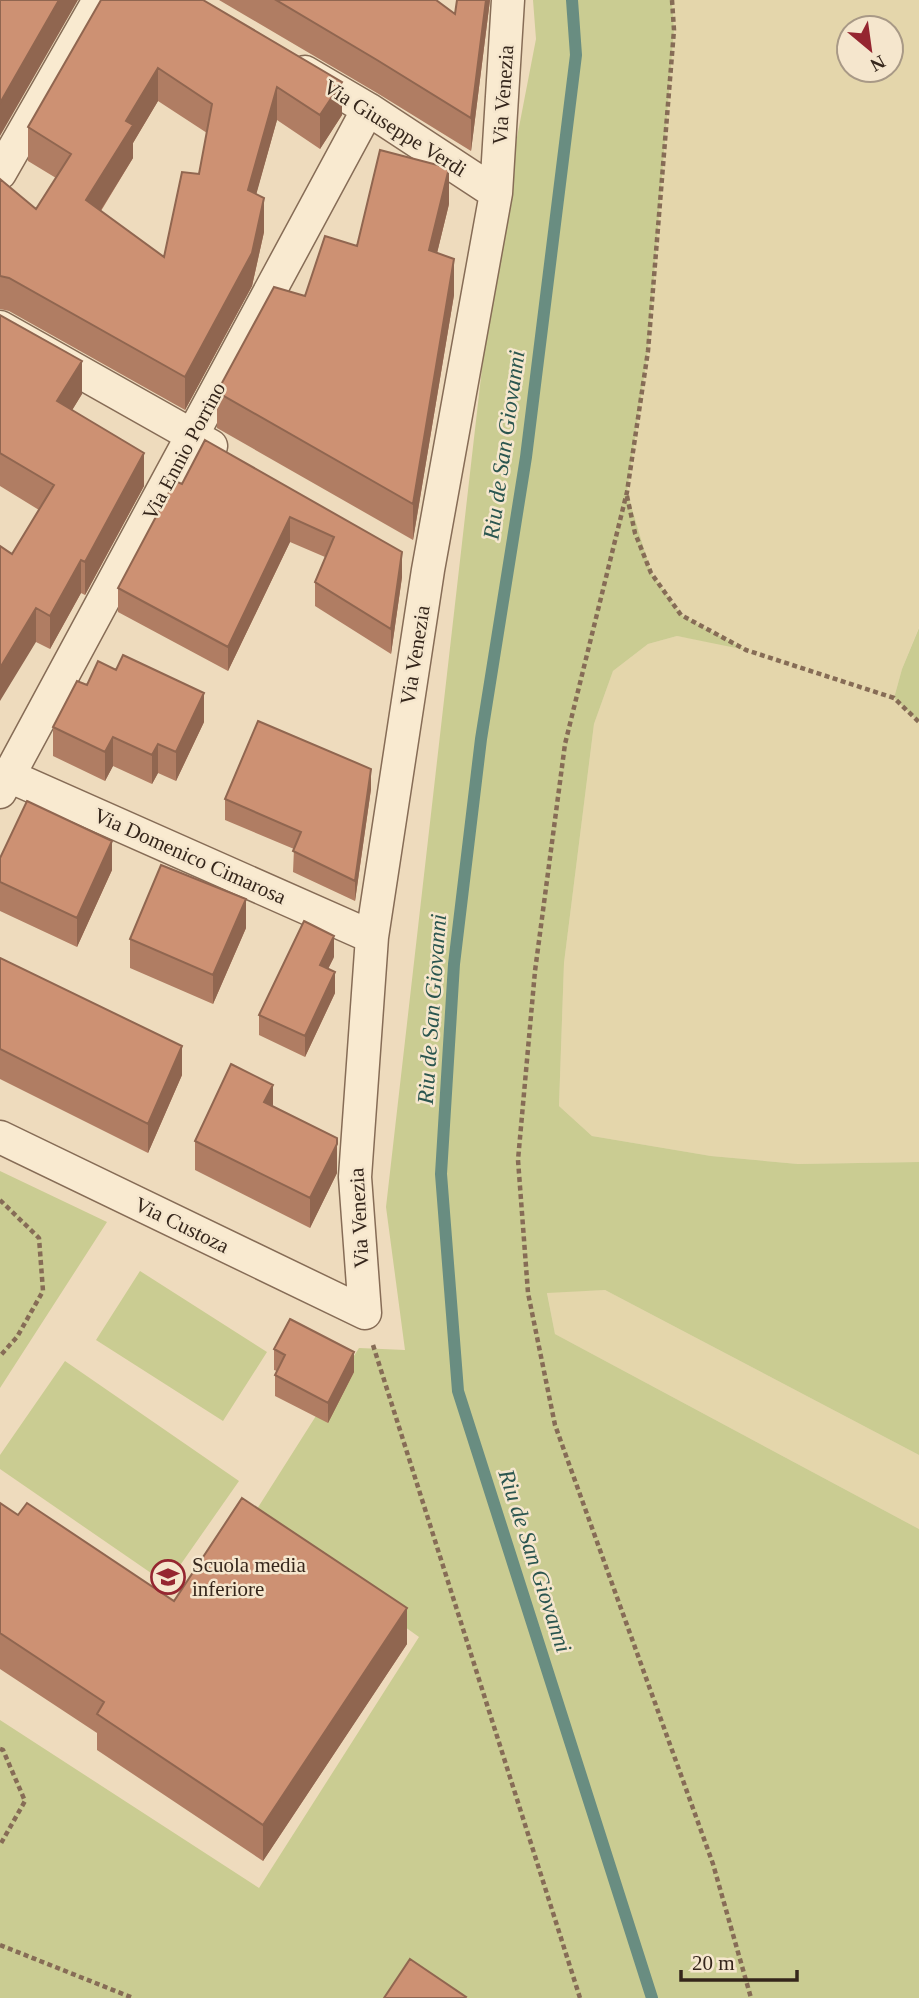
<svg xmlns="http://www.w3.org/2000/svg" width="919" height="1998" viewBox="0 0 919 1998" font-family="'Times New Roman',serif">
  <rect width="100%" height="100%" fill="#eedbbd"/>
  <path fill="#e4d6ab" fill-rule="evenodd" d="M 672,0 L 919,0 L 919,627 L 902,669 L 894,698 L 919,722 L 919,1162 L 798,1164 L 711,1156 L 592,1136 L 559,1106 L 564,963 L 594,724 L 613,671 L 648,644 L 677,636 L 743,648 L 681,615 L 651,573 L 635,533 L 627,492 L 648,351 L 674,30 ZM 849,28 L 891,28 L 891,70 L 849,70 Z
    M 605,1290 L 919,1455 L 919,1529 L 555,1334 L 547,1292 Z"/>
  <path fill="#cacc92" d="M 533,0 L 672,0 L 674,30 L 648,351 L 627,492 L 651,573 L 681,615 L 746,650 L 677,636 L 648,644 L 613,671 L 594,724 L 564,963 L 559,1106 L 592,1136 L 711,1156 L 798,1164 L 919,1162 L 919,1455 L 605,1290 L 547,1293 L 555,1334 L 919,1529 L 919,1998 L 0,1998 L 0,1720 L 259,1888 L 419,1637 L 252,1517 L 359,1348 L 405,1350 L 386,1207 L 496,246 L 536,39 Z
    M 919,628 L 919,722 L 894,698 L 902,669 Z
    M 0,1171 L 107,1222 L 0,1388 Z
    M 140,1271 L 267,1352 L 223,1421 L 96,1340 Z
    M 65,1361 L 239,1481 L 167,1584 L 0,1469 L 0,1455 Z"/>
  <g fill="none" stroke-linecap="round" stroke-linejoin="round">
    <path stroke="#698d81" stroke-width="12" d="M 572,0 L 576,55 L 526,457 L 481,739 L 454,964 L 441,1174 L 458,1391 L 652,1998"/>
    <g stroke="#866c56" stroke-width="35">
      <path id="street" d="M 305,72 L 368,109 L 496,193
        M 0,173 L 99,0
        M 0,327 L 211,446
        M 9,776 L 372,937
        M 0,792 L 368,109
        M 0,1137 L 365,1313 L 355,1177 L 372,937 L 428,570 L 496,193 L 508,0"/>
    </g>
    <path stroke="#866c56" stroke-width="4.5" stroke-dasharray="5 3.5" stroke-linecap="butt" d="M 672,0 L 674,30 L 648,351 L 627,492 L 565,744 L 535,971 L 518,1160 L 528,1293 L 555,1425 L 713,1864 L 751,1998
      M 627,496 L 635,533 L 651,573 L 681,615 L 746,650 L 894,698 L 919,722
      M 0,1200 L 39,1238 L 43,1291 L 17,1337 L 0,1356
      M 373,1345 L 580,1998
      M 0,1749 L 3,1750 L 25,1801 L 0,1845
      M 0,1945 L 133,1998"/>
    <use href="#street" stroke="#f9ead0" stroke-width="32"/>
  </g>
  <path fill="#b07d63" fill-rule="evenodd" d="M 101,0 L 342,115 L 320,149 L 277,120 L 256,194 L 264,232 L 252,286 L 185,410 L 9,311 L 0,309 L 0,179 L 36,209 L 56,178 L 28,161 L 28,127 ZM 158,101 L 207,133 L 199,174 L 164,257 L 101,211 L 133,158 L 133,143 Z
    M 219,0 L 436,0 L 455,14 L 490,0 L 471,151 L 377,93 Z
    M 449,204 L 437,253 L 454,295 L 413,540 L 217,428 L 217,392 L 305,296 L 357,246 Z
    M 0,315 L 82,394 L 72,410 L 144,486 L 85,595 L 81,593 L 50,649 L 36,642 L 12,554 L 39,510 L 0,486 Z
    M 182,484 L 402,552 L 402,577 L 391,654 L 315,606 L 315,582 L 325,557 L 290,542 L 228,671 L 118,612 L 118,588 Z
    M 87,685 L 204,722 L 176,781 L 158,773 L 152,784 L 113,766 L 105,781 L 53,756 L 53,727 Z
    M 371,789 L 355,901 L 293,872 L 294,849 L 225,820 L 225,799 Z
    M 0,858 L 112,870 L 77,947 L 0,911 Z
    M 217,888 L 246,928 L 213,1004 L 130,968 L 130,939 Z
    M 334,957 L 328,969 L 335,993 L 305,1057 L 259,1035 L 259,1015 Z
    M 0,958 L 182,1075 L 148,1153 L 0,1079 Z
    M 273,1106 L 337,1173 L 310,1228 L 195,1170 L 195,1141 Z
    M 274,1349 L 354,1372 L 328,1423 L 275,1396 L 275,1375 L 277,1371 L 274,1370 Z
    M 0,1503 L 18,1515 L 174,1601 L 407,1644 L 263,1861 L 97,1750 L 97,1733 L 0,1669 Z"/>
  <path fill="#906650" d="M 59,0 L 78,0 L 0,136 L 0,103 Z
    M 486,0 L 490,0 L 471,151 L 471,118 Z
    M 158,68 L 158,101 L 133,143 L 133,158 L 86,234 L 86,200 L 126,121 Z
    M 342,82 L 342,115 L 320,149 L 320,115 Z
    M 277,87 L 277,120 L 248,224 L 248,190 Z
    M 449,168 L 449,204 L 429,286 L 429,250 Z
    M 264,198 L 264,232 L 252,286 L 185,410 L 185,377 Z
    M 454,259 L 454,295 L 413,540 L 413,504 Z
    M 82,361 L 82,394 L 57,435 L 57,401 Z
    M 144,453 L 144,486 L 85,595 L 85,562 Z
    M 290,517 L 290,542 L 228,671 L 228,647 Z
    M 402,552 L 402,577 L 391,654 L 391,629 Z
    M 81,560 L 81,593 L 50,649 L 50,616 Z
    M 36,608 L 36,642 L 0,701 L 0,668 Z
    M 204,693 L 204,722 L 176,781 L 176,752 Z
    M 113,737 L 113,766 L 105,781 L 105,752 Z
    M 158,744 L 158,773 L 152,784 L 152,755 Z
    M 371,769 L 371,789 L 355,901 L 355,881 Z
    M 112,841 L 112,870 L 77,947 L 77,918 Z
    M 246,899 L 246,928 L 213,1004 L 213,975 Z
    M 334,936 L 334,957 L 320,985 L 320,965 Z
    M 335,972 L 335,993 L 305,1057 L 305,1036 Z
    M 182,1046 L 182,1075 L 148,1153 L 148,1124 Z
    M 273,1085 L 273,1114 L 264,1102 Z
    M 337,1138 L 337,1173 L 310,1228 L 310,1198 Z
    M 354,1352 L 354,1372 L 328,1423 L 328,1403 Z
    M 407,1608 L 407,1644 L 263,1861 L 263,1825 Z"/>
  <path fill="#cd9173" stroke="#906650" stroke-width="2" fill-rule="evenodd" d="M 0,0 L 59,0 L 0,103 Z
    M 101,0 L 203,0 L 342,82 L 320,115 L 277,87 L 248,190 L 264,198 L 252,253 L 185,377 L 9,278 L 0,276 L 0,179 L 36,209 L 71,154 L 28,127 ZM 158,68 L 212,104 L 199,174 L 182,172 L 164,257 L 86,200 L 133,125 L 126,121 Z
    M 276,0 L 436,0 L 455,14 L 457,0 L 486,0 L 471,118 L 377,60 Z
    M 380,150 L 449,168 L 429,250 L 454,259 L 413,504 L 217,392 L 274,287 L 305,296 L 325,236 L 357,246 Z
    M 0,315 L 82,361 L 57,401 L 144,453 L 85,562 L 81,560 L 50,616 L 36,608 L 0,668 L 0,546 L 12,554 L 54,485 L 0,453 Z
    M 205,440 L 402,552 L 391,629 L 315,582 L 334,537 L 290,517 L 228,647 L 118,588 L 175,481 L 182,484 Z
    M 123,655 L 204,693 L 176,752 L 158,744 L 152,755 L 113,737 L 105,752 L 53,727 L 77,681 L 87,685 L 98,661 L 116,670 Z
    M 258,721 L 371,769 L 355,881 L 293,851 L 301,832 L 225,799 Z
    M 27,801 L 112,841 L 77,918 L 0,882 L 0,858 Z
    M 161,865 L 246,899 L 213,975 L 130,939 Z
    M 304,921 L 334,936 L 320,965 L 335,972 L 305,1036 L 259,1015 Z
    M 0,958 L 182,1046 L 148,1124 L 0,1049 Z
    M 231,1064 L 273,1085 L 264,1102 L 337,1138 L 337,1144 L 310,1198 L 195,1141 Z
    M 290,1319 L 354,1352 L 328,1403 L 275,1375 L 285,1355 L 274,1349 Z
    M 242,1498 L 407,1608 L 263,1825 L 97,1714 L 104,1702 L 0,1633 L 0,1503 L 18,1515 L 27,1503 L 174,1601 Z
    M 410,1959 L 466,1997 L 465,1998 L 384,1998 Z"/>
  <defs>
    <g id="school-ring" transform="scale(1.75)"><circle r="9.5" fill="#f5e6cd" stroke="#952630" stroke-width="1.5"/><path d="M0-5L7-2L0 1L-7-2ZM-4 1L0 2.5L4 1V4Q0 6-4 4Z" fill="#952630"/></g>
  </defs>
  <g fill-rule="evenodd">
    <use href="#school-ring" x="168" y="1577"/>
  </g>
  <g text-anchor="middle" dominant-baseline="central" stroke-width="5" stroke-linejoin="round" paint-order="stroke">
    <g font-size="21" fill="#35261b" stroke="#f5e6cd">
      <text transform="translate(503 95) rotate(-86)">Via Venezia</text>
      <text transform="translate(395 128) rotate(32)">Via Giuseppe Verdi</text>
      <text transform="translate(184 451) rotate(-62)">Via Ennio Porrino</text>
      <text transform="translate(415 655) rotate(-81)">Via Venezia</text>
      <text transform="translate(190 856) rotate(24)">Via Domenico Cimarosa</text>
      <text transform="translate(359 1218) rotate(-93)">Via Venezia</text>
      <text transform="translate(182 1225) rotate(26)">Via Custoza</text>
    </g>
    <g font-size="21" fill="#35261b" stroke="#f5e6cd" text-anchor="start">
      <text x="192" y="1565">Scuola media<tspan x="192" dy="24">inferiore</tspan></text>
    </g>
    <g font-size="23" font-style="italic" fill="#2a554f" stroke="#f5e6cd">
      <text transform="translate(504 445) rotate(-82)">Riu de San Giovanni</text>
      <text transform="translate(432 1009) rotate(-86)">Riu de San Giovanni</text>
      <text transform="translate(535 1561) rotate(72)">Riu de San Giovanni</text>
    </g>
  </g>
  <g transform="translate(870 49) rotate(151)"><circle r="33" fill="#f5e6cd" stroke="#a89986" stroke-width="2"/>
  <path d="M0-5L12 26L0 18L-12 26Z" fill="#952630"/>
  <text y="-10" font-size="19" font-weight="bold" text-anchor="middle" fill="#35261b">N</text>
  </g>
  <path d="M681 1970v10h116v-10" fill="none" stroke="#35261b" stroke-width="3.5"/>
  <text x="692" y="1970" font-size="21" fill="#35261b" stroke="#f5e6cd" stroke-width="5" paint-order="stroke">20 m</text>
</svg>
